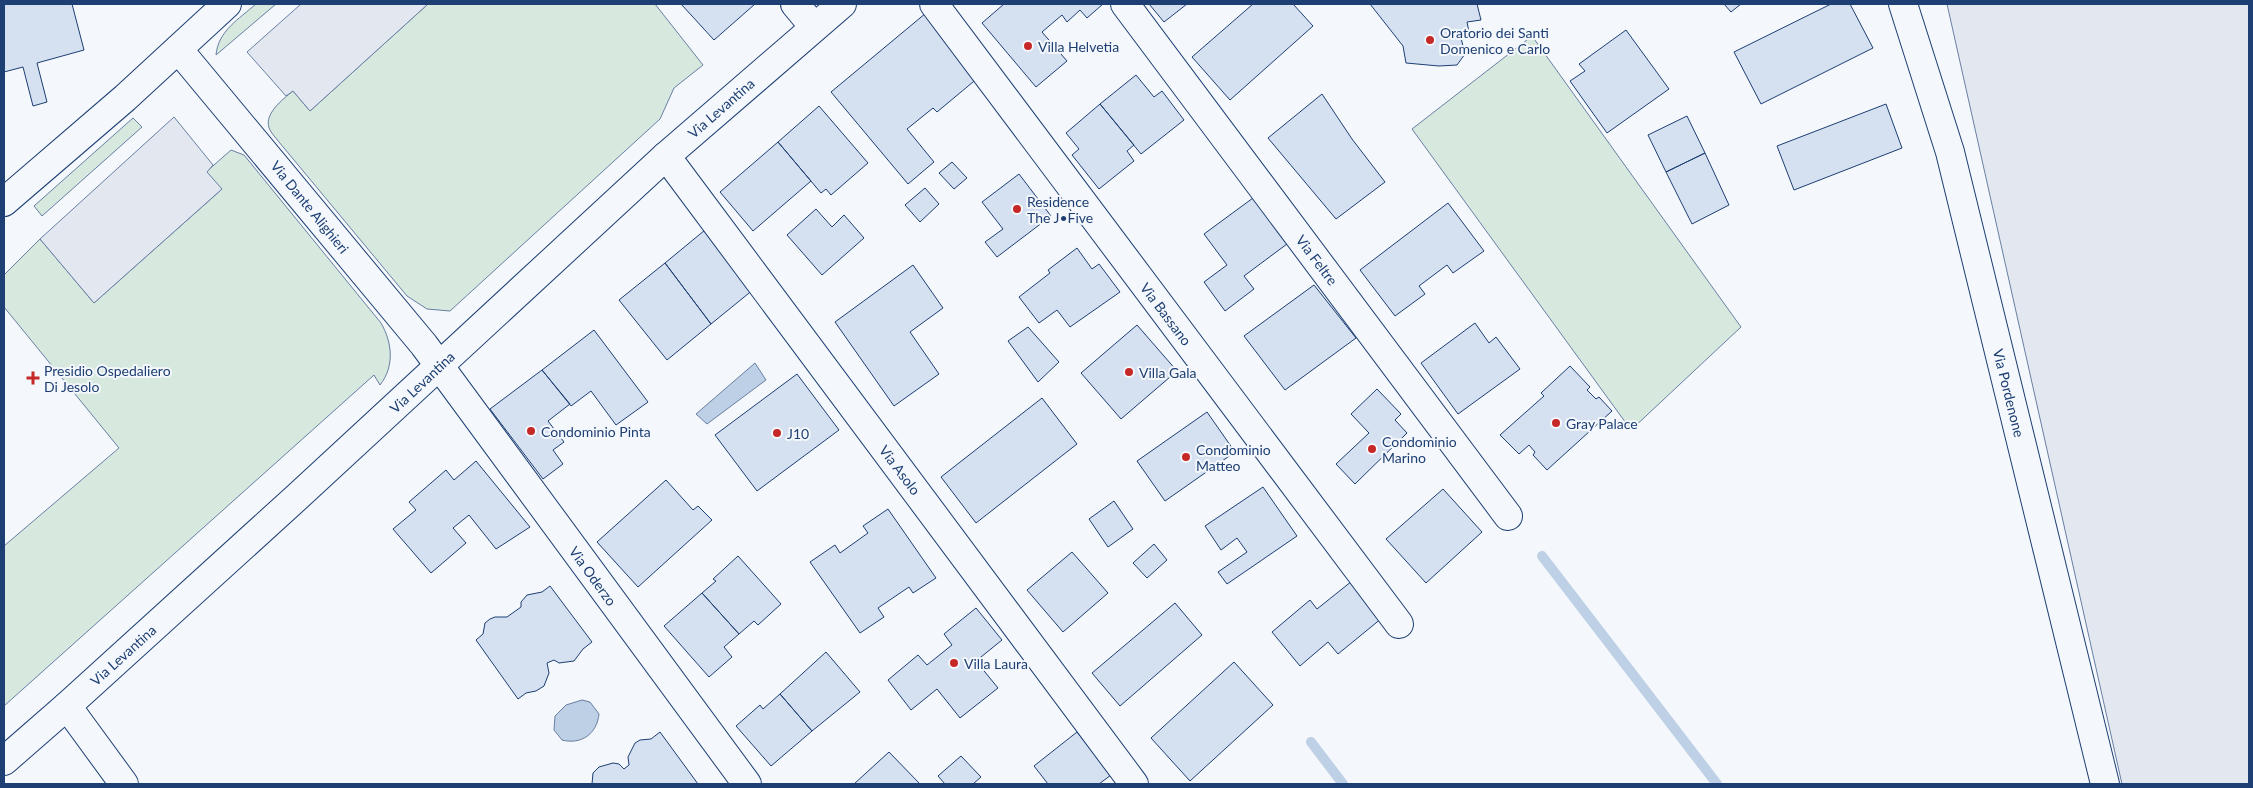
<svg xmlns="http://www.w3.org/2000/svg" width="2253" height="788" viewBox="0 0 2253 788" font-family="Lato,sans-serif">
  <rect width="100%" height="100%" fill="#f4f7fb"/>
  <path fill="#d7e8df" stroke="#687fa3" d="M 256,4 L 276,4 L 216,55 C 218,31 239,19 256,4 Z
    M 428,4 L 655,4 L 703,65 L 674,88 L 660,119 L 450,311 L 427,309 L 407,296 L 279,142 C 276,138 272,134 270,130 C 262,115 283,99 293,91 L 310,111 Z
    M 1532,36 L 1741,327 L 1631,430 L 1412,129 Z
    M 133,118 L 142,127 L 42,216 L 34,206 Z
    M 231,150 L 244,155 L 381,323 C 392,342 395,366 380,385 L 374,375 L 4,706 L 4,546 L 119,448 L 4,307 L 4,275 L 40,239 L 94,303 L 221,190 L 206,172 Z"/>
  <path fill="#e3e8f0" stroke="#687fa3" d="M 301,4 L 428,4 L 310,111 L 293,91 L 286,96 L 247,52 Z
    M 1947,4 L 2249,4 L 2249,784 L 2122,784 Z
    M 174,117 L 213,165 L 207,172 L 222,189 L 94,303 L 40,239 Z"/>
  <path fill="#bed0e5" stroke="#687fa3" d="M 755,363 L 766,380 L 707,424 L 696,414 Z
    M 582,700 L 590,702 L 599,714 C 597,734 581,745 562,740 L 554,730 L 555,716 L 566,705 Z"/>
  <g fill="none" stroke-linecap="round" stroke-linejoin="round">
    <path stroke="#bed0e5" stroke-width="10" d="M 1542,556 L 1717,784
      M 1311,742 L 1343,784"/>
  </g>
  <path fill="#d5e0f0" stroke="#1d3f73" d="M 4,4 L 72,4 L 84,50 L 37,63 L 47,102 L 33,106 L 23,67 L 4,72 Z
    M 681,4 L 755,4 L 714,40 Z
    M 1004,4 L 1103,4 L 1087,18 L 1080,10 L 1067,22 L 1062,15 L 1042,32 L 1067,61 L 1036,87 L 982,23 Z
    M 1149,4 L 1187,4 L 1164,22 Z
    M 1253,4 L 1293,4 L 1313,26 L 1230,100 L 1192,57 Z
    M 1370,4 L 1477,4 L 1481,20 L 1467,22 L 1469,32 L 1460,34 L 1465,54 L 1457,65 L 1439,66 L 1406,63 L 1403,46 Z
    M 1724,4 L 1741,4 L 1731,12 Z
    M 1831,4 L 1850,4 L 1873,48 L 1761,104 L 1734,52 Z
    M 926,13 L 979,77 L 937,112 L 933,108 L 907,129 L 934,162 L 908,184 L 831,92 Z
    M 1626,30 L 1669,89 L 1607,133 L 1570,81 L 1585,71 L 1579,64 Z
    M 1136,75 L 1154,97 L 1162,91 L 1184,120 L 1141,154 L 1100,104 Z
    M 1322,94 L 1352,139 L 1385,182 L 1336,219 L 1268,138 Z
    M 1100,104 L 1134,145 L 1127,151 L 1134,161 L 1099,189 L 1072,155 L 1079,149 L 1066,133 Z
    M 1886,104 L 1902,148 L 1794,190 L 1777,146 Z
    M 819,106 L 868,163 L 831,195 L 826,189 L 821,193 L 778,142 Z
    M 1687,116 L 1705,153 L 1666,172 L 1648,135 Z
    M 778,142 L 811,181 L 753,231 L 720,192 Z
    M 1705,153 L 1729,205 L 1692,224 L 1666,172 Z
    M 952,162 L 967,178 L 954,189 L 939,173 Z
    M 1019,174 L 1051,216 L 997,257 L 985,242 L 1003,229 L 982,202 Z
    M 925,188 L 939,204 L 920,222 L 905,205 Z
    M 1253,198 L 1287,244 L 1244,276 L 1254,289 L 1225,311 L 1204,282 L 1227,265 L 1204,234 Z
    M 1448,203 L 1484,251 L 1453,273 L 1447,265 L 1419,286 L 1425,294 L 1395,316 L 1360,270 Z
    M 816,209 L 832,227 L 844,215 L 864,238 L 822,275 L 787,235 Z
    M 705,230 L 754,289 L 711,324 L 665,263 Z
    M 1077,248 L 1092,269 L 1099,264 L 1120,292 L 1070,327 L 1057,310 L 1039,323 L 1019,297 L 1050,273 L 1048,270 Z
    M 665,263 L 711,324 L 667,360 L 619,300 Z
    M 913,265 L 943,308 L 910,332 L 939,374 L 894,406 L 835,322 Z
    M 1314,285 L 1356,338 L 1285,390 L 1244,336 Z
    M 1475,323 L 1489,343 L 1496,337 L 1520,369 L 1458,414 L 1421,363 Z
    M 1137,325 L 1177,371 L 1121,419 L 1081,373 Z
    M 1028,327 L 1059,362 L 1038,382 L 1008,341 Z
    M 594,330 L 648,402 L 616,425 L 591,391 L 571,406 L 542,370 Z
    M 1570,366 L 1590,387 L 1587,390 L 1596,399 L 1599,397 L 1612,411 L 1547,470 L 1533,455 L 1535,452 L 1529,445 L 1519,454 L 1500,435 L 1544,396 L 1541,393 Z
    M 542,370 L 570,404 L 548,421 L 564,442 L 553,450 L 563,464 L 543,479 L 490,409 Z
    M 797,374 L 839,430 L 757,491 L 715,435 Z
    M 1377,389 L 1401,414 L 1395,420 L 1407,433 L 1355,484 L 1336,464 L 1369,433 L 1351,414 Z
    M 1042,398 L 1077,444 L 976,523 L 941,477 Z
    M 1207,412 L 1235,452 L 1165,501 L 1137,461 Z
    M 476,461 L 530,527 L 496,549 L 469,515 L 453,528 L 466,543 L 431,573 L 393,529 L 416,510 L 409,502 L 446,470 L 454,480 Z
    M 666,480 L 693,510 L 698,506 L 712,520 L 638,587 L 597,542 Z
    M 1263,487 L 1297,536 L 1227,584 L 1218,572 L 1247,552 L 1237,538 L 1221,550 L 1205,526 Z
    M 1443,489 L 1482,532 L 1426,583 L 1386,539 Z
    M 1114,501 L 1133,529 L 1108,547 L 1089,519 Z
    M 888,509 L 936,578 L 913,593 L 909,587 L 878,608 L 884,617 L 860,633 L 810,562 L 835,545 L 840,553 L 868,533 L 863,526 Z
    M 1154,544 L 1167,560 L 1147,578 L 1133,563 Z
    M 1072,552 L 1108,593 L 1063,632 L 1027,590 Z
    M 738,556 L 781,604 L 758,625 L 754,621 L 739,634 L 702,593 L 716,581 L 713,579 Z
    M 1352,581 L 1382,618 L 1338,654 L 1328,642 L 1300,666 L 1272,632 L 1310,600 L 1317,609 Z
    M 550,586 L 592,642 L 583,649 L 574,661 L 559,663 L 554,660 L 547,663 L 549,673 L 544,686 L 536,691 L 526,693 L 518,699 L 476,640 L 483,634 L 485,623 L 490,619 L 495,617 L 507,617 L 521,607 L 521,602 L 527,595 L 542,592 Z
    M 702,593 L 739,634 L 724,647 L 732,657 L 709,677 L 664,626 Z
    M 1175,603 L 1202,635 L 1120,706 L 1092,673 Z
    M 976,608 L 1002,640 L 976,661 L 998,688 L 960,718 L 937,689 L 911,710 L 888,680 L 918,655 L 927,665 L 952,645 L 944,634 Z
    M 826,652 L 860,692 L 812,731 L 780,694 Z
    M 1234,662 L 1273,705 L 1190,781 L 1151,738 Z
    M 780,694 L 812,731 L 771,766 L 736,726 L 760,705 L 763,709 Z
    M 660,732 L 698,784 L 592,784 L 593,773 L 599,767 L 613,763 L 619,764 L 624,769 L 629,765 L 628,757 L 635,743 L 640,740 L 651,739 Z
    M 1077,732 L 1111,775 L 1099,784 L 1048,784 L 1034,766 Z
    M 889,752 L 920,784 L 854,784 Z
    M 961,756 L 981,777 L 973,784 L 945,784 L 938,776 Z"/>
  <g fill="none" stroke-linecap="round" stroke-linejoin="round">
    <g stroke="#1d3f73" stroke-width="30">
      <path id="street" d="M 795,4 L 814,27
        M 934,4 L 1399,624
        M 1125,4 L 1508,516
        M 1903,4 L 1950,152 L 2105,784
        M 178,49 L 424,345 L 747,784
        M 666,156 L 1134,784
        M 4,202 L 125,98 L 227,4
        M 67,706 L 124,784"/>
    </g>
    <g stroke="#1d3f73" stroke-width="30">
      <path id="secondary" d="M 4,761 L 67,706 L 296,498 L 666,156 L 842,4"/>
    </g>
    <use href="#street" stroke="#f4f7fb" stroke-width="28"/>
    <use href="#secondary" stroke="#f4f7fb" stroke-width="28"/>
  </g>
  <g fill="#c62828" stroke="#f4f7fb" stroke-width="2">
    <circle cx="1430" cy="40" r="5"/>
    <circle cx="1028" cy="46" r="5"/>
    <circle cx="1017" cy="209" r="5"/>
    <circle cx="1129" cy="372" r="5"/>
    <path d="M30.5 370.5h5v5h5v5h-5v5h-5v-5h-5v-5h5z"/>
    <circle cx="1556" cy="423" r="5"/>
    <circle cx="531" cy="431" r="5"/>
    <circle cx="777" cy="433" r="5"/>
    <circle cx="1372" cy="449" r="5"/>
    <circle cx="1186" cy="457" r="5"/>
    <circle cx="954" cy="663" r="5"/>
  </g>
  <g text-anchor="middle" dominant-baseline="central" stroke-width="4" stroke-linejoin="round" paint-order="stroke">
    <g font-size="14" fill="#1d3f73" stroke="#f4f7fb" text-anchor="start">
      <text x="1440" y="32">Oratorio dei Santi<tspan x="1440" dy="16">Domenico e Carlo</tspan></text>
      <text x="1038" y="46">Villa Helvetia</text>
      <text x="1027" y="201">Residence<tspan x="1027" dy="16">The J•Five</tspan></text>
      <text x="44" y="370">Presidio Ospedaliero<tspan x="44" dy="16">Di Jesolo</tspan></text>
      <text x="1139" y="372">Villa Gala</text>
      <text x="1566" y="423">Gray Palace</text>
      <text x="541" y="431">Condominio Pinta</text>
      <text x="787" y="433">J10</text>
      <text x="1382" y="441">Condominio<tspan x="1382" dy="16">Marino</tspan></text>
      <text x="1196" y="449">Condominio<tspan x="1196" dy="16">Matteo</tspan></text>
      <text x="964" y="663">Villa Laura</text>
    </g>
    <g font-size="14" fill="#1d3f73" stroke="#f4f7fb">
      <text transform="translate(721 108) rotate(-41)">Via Levantina</text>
      <text transform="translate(310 207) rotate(51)">Via Dante Alighieri</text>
      <text transform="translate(1317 260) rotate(53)">Via Feltre</text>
      <text transform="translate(1166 314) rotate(53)">Via Bassano</text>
      <text transform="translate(422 382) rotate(-43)">Via Levantina</text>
      <text transform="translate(2009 393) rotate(76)">Via Pordenone</text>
      <text transform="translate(900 470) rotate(53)">Via Asolo</text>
      <text transform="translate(593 576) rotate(54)">Via Oderzo</text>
      <text transform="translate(123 655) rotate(-42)">Via Levantina</text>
    </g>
  </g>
  <rect width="2253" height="788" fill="none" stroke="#1d3f73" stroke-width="10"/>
</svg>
